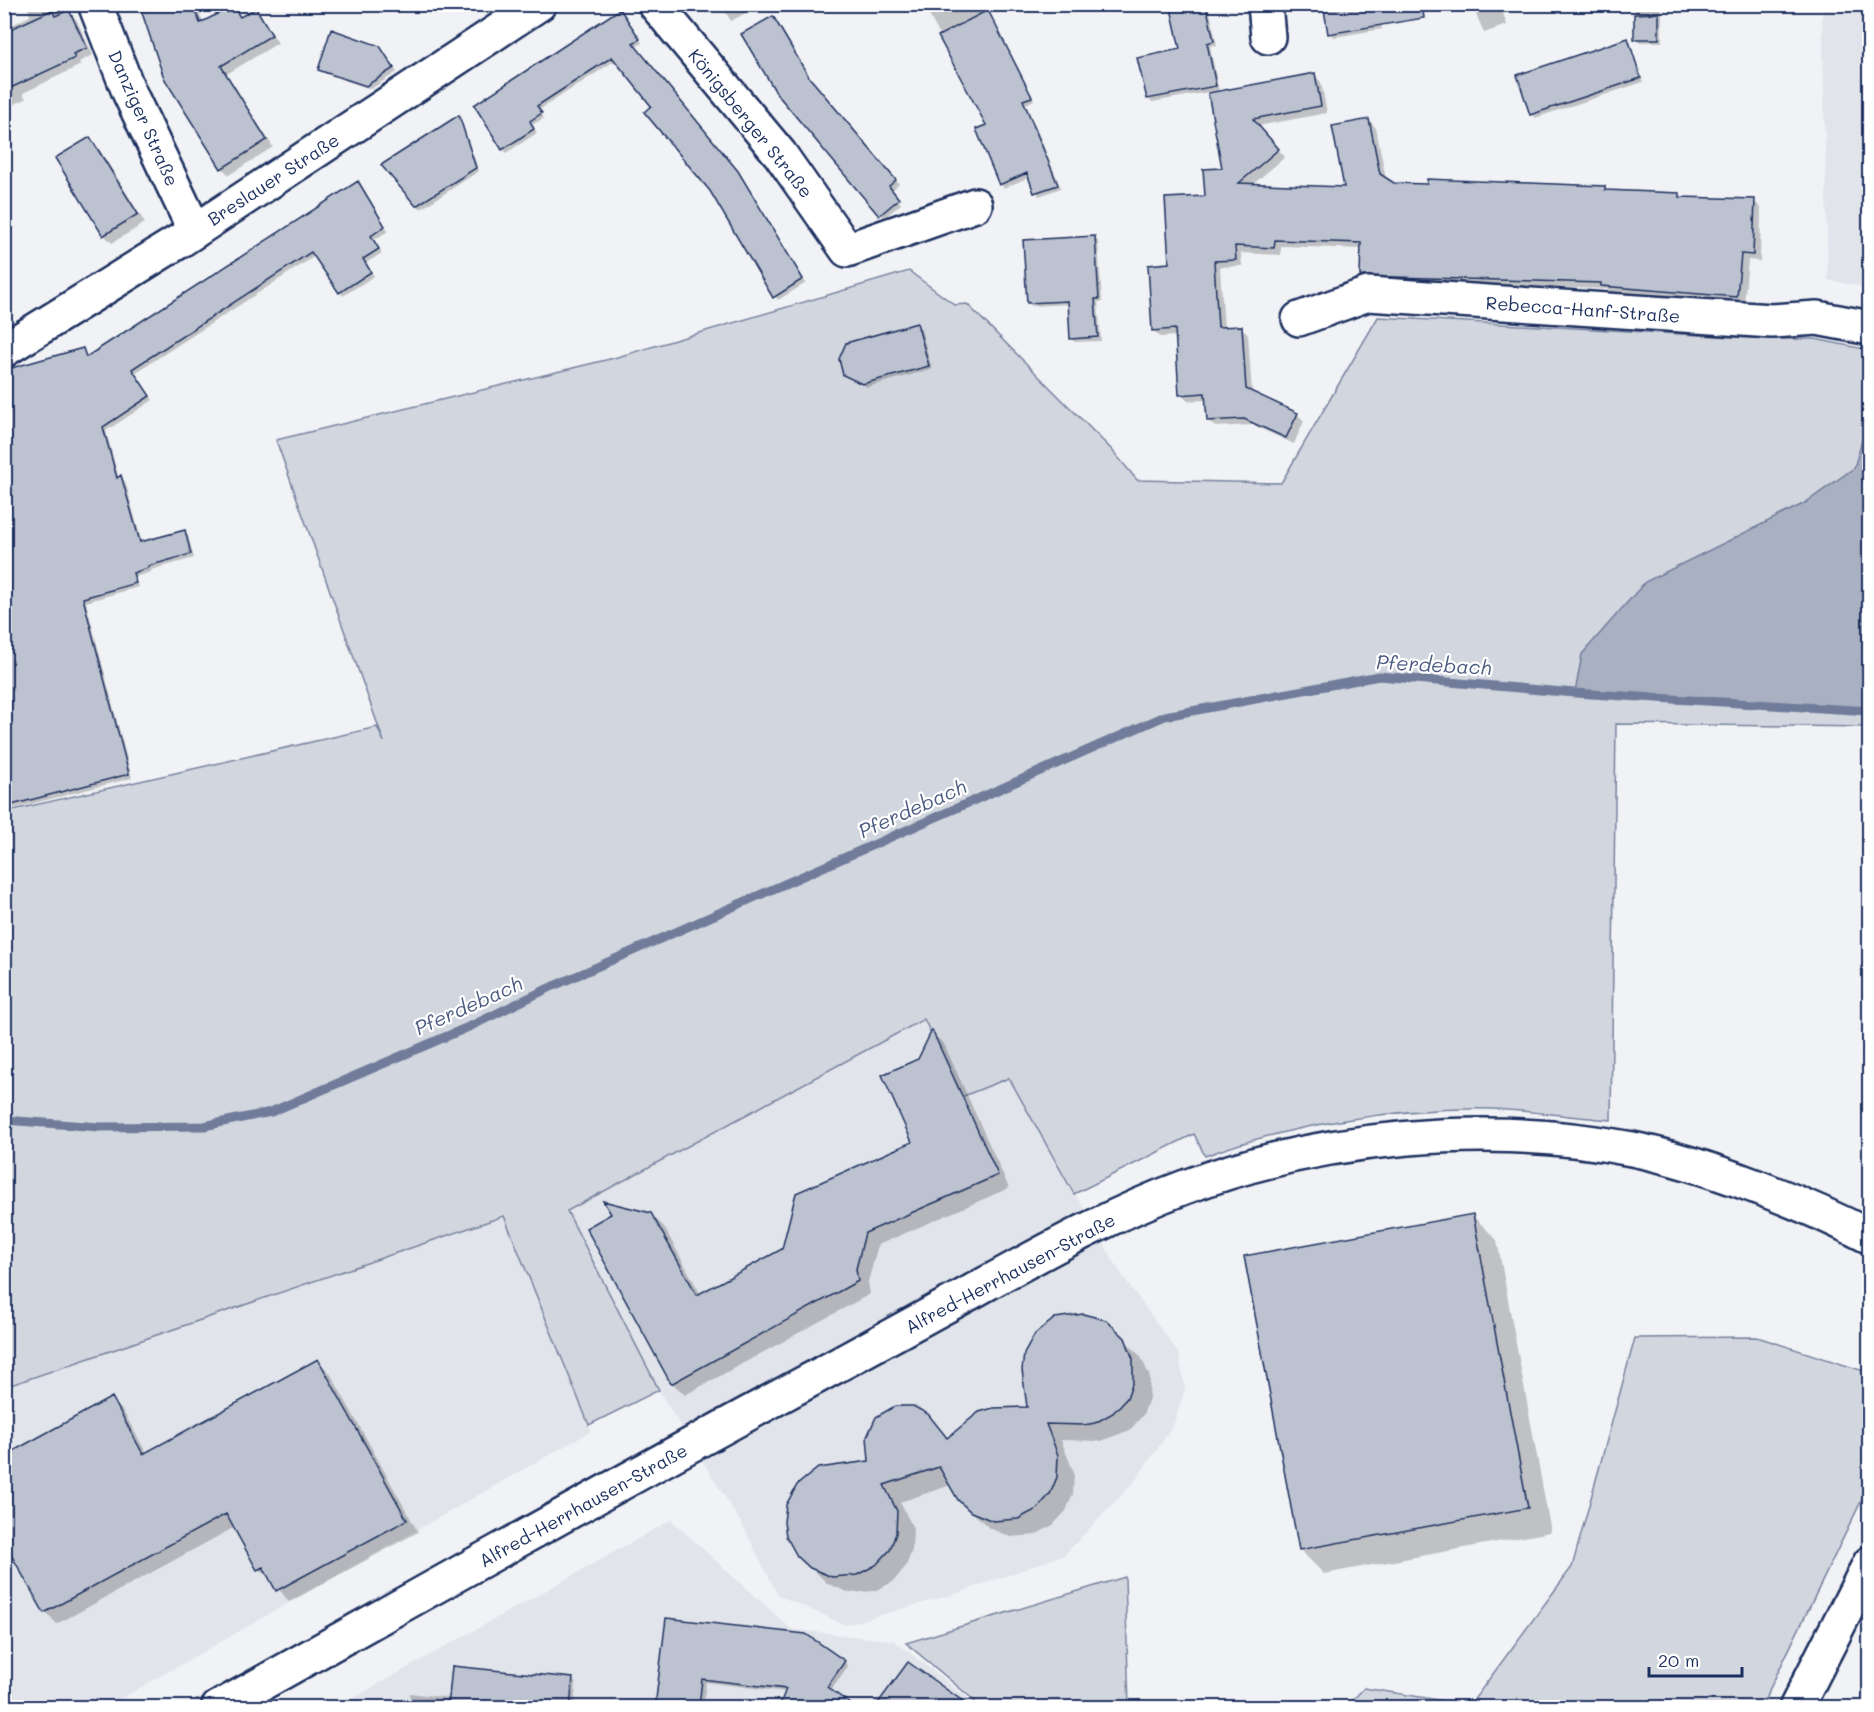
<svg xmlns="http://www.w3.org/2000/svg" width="1874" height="1712" viewBox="0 0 1874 1712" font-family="Mali,sans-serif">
  <rect width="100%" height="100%" fill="#f1f2f5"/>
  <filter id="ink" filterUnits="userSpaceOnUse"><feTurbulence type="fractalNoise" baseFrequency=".0167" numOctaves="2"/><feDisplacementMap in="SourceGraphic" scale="12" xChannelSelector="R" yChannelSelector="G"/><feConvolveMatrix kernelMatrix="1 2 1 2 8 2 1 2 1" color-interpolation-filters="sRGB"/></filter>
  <g filter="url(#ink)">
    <path fill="#e1e4ea" d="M 1822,5 L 1869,5 L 1869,288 L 1828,280 Z
      M 924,1018 L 961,1097 L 1009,1077 L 1121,1274 L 1179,1354 L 1185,1389 L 1173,1426 L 1135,1481 L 1064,1555 L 961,1592 L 845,1625 L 778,1595 L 743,1526 L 662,1396 L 567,1211 Z
      M 504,1216 L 591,1431 L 106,1707 L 5,1707 L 4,1387 Z
      M 671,1520 L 791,1629 L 895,1641 L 969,1699 L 962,1708 L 336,1708 Z"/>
    <path fill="#d2d6df" stroke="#76829e" stroke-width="1.5" d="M 909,271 L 955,305 L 967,304 L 972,309 L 1112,450 L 1137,480 L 1281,483 L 1378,317 L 1769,339 L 1815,339 L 1869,350 L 1869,727 L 1616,724 L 1611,1120 C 1572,1117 1532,1111 1493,1109 C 1402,1107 1290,1124 1205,1156 L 1194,1134 L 1074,1194 L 1009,1078 L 961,1097 L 924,1019 L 567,1211 L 659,1390 L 589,1425 L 504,1216 L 5,1387 L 4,812 L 377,727 L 384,742 L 276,440 L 614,358 Z
      M 1757,1337 L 1870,1373 L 1869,1485 L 1761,1707 L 1346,1707 L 1364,1688 L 1470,1705 L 1572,1567 L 1635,1338 Z
      M 1125,1577 L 1129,1707 L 970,1707 L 975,1701 L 906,1643 Z"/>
    <path fill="#a8b0c2" stroke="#707c9a" stroke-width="1.5" d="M 1869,416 L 1869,711 L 1575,693 L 1582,654 L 1645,582 L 1805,503 L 1854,468 Z"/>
    <path fill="#0003" d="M 27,4 L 56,4 L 60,15 L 68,11 L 76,19 L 93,55 L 79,62 L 81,65 L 23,93 L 26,99 L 4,109 L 4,29 L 30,16 Z
      M 141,4 L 196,4 L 203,23 L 232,8 L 242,18 L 255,10 L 262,17 L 278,43 L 227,74 L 273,147 L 229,175 L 222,168 Z
      M 480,4 L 517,4 L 493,21 Z
      M 720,4 L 751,4 L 753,9 L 731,21 Z
      M 923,4 L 988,4 L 986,6 L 1034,100 L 1026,104 L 1061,188 L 1039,196 L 1030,177 L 1004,188 L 1000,184 L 988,125 Z
      M 1172,4 L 1208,4 L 1217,45 L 1210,46 L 1219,92 L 1314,75 L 1321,82 L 1327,113 L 1258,126 L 1285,157 L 1252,185 L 1346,189 L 1369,120 L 1376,128 L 1386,179 L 1394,184 L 1605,187 L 1609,192 L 1680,195 L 1683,199 L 1754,201 L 1761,208 L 1760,261 L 1748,260 L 1744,304 L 1610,292 L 1607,289 L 1369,282 L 1362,275 L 1362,249 L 1281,246 L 1281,255 L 1241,253 L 1242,266 L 1220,267 L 1224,328 L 1241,327 L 1248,334 L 1252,393 L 1297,414 L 1304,421 L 1294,444 L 1253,425 L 1215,427 L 1208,420 L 1207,400 L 1188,401 L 1180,394 L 1177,336 L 1160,337 L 1153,330 L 1171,265 L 1224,169 L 1209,92 L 1152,102 L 1148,99 L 1181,50 Z
      M 1377,4 L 1382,29 L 1334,37 L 1330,34 Z
      M 1472,4 L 1500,4 L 1507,25 L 1484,33 Z
      M 1635,4 L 1662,4 L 1662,42 L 1639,42 L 1635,39 Z
      M 1865,4 L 1870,4 L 1870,79 L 1866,76 Z
      M 620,11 L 642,43 L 636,47 L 741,176 L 806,283 L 778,300 L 711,191 L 653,106 L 616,60 L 539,110 L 544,118 L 532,125 L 537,133 L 506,153 L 476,105 Z
      M 773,18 L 813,83 L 899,184 L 891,191 L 901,204 L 884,218 Z
      M 1627,40 L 1643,82 L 1535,118 L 1532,114 Z
      M 383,51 L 397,72 L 371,89 L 323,73 L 320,69 Z
      M 459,117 L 479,171 L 421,209 L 417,205 Z
      M 90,139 L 98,147 L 145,223 L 112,243 L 104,235 Z
      M 1865,172 L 1870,172 L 1870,252 L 1865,249 Z
      M 358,183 L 388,231 L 374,240 L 382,253 L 366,263 L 374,276 L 343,296 L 315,256 L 135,373 L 153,400 L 106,431 L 119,479 L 121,477 L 125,481 L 142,543 L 184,532 L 188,536 L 194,558 L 151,570 L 151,572 L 135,577 L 138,587 L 86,602 L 132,778 L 4,811 L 4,372 L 83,350 L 88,358 Z
      M 1095,237 L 1098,241 L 1102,302 L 1098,302 L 1101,341 L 1075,342 L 1071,339 L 1069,304 L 1032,306 L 1028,303 Z
      M 917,325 L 921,329 L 932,369 L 867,387 L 845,374 Z
      M 932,1033 L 944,1044 L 1009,1188 L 878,1245 L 868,1282 L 870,1294 L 685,1395 L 672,1383 L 651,1214 L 664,1227 L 701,1295 L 783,1250 L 914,1142 L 919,1061 Z
      M 1472,1215 L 1497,1240 L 1551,1532 L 1324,1574 L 1300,1550 Z
      M 1124,1339 L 1141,1357 L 1150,1377 L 1149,1398 L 1143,1415 L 1130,1430 L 1101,1441 L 1061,1440 L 1074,1473 L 1073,1494 L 1066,1511 L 1053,1525 L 1035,1535 L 1011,1537 L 989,1528 L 959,1500 L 951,1485 L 900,1502 L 913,1528 L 912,1550 L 906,1566 L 893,1582 L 874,1591 L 850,1593 L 828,1584 L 798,1555 L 870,1463 L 868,1437 L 871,1428 L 886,1411 L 904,1406 L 948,1439 L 1029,1409 Z
      M 318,1361 L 330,1373 L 418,1532 L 289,1602 L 272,1580 L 258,1569 L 235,1527 L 57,1624 L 45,1612 L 111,1399 L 123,1411 L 147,1454 Z
      M 667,1619 L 844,1662 L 848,1666 L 830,1692 L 852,1708 L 780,1708 L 786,1692 L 706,1682 L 703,1708 L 657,1708 Z
      M 908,1664 L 962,1705 L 960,1708 L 877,1708 Z
      M 573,1680 L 576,1684 L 574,1708 L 409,1708 L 410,1693 L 450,1698 Z"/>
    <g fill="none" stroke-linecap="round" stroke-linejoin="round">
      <path stroke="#707c9a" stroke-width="9" d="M 4,1120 L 100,1127 L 204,1126 L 271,1112 L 473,1025 L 549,988 L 1165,716 L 1379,676 L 1575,693 L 1870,711"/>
    </g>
    <path fill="#bcc2d0" stroke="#1b2f5e" stroke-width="1.5" d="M 139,4 L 193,4 L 200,23 L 233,6 L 240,17 L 256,8 L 272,35 L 221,66 L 267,140 L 221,169 L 164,78 Z
      M 1170,4 L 1206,4 L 1214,41 L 1207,43 L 1216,86 L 1147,99 L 1137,58 L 1180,49 Z
      M 1323,4 L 1422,4 L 1424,18 L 1328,34 Z
      M 620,9 L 640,39 L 633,43 L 738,171 L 803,279 L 773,298 L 710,191 L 644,112 L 651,106 L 612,57 L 537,106 L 542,113 L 530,121 L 534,129 L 502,150 L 474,105 Z
      M 52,10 L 55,16 L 69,10 L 87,48 L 73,54 L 75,58 L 4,91 L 4,32 Z
      M 988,10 L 1032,97 L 1023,100 L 1058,185 L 1034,193 L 1027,173 L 999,185 L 976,129 L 986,125 L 938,36 Z
      M 1659,13 L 1659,39 L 1634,39 L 1634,14 Z
      M 773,16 L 809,77 L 896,180 L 889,186 L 899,199 L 879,216 L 777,94 L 741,34 Z
      M 331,29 L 380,46 L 394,68 L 366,86 L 318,70 Z
      M 1628,38 L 1641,78 L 1530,115 L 1517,75 Z
      M 1315,73 L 1321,106 L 1253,119 L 1279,149 L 1239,183 L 1344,187 L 1332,126 L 1369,119 L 1380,174 L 1394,183 L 1427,184 L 1427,179 L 1605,186 L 1605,190 L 1680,193 L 1680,197 L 1755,199 L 1753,255 L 1741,254 L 1737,297 L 1601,286 L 1601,283 L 1360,276 L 1361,243 L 1275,240 L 1274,248 L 1235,246 L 1236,260 L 1214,261 L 1218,327 L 1242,326 L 1246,389 L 1298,413 L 1286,438 L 1244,419 L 1207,421 L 1205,393 L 1179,395 L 1175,329 L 1152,331 L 1148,265 L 1169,263 L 1165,198 L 1205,196 L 1203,169 L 1222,168 L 1208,93 Z
      M 459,115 L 476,168 L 416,206 L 381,165 Z
      M 90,137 L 138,214 L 103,236 L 55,158 Z
      M 358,181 L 385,226 L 371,236 L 379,249 L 363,259 L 371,272 L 339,293 L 311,252 L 132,369 L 150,396 L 103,427 L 117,478 L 121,475 L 140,542 L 185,530 L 191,554 L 148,566 L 148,568 L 133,573 L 136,583 L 83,598 L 129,774 L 4,807 L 4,370 L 83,348 L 86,357 Z
      M 1095,236 L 1099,299 L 1095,299 L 1098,337 L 1070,339 L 1068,301 L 1027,303 L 1023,240 Z
      M 917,323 L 929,366 L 862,384 L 843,375 L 839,359 L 846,343 Z
      M 932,1030 L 998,1175 L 865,1233 L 856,1269 L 858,1281 L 671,1384 L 586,1228 L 611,1214 L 603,1201 L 651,1213 L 697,1295 L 782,1249 L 796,1193 L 912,1142 L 882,1075 L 918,1059 Z
      M 1473,1214 L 1528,1508 L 1299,1550 L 1244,1256 Z
      M 1083,1314 L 1106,1320 L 1125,1338 L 1133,1359 L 1133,1381 L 1127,1398 L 1113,1413 L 1095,1423 L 1084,1425 L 1046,1424 L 1058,1455 L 1057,1477 L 1050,1494 L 1037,1509 L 1018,1519 L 993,1521 L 971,1512 L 958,1500 L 939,1467 L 884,1485 L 897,1511 L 896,1533 L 890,1550 L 876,1565 L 857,1575 L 832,1577 L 810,1568 L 797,1556 L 786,1536 L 784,1522 L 786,1505 L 797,1485 L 818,1468 L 869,1461 L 867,1437 L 876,1417 L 895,1406 L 913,1406 L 928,1414 L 947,1438 L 979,1412 L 993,1408 L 1027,1407 L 1022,1370 L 1024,1354 L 1035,1334 L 1055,1318 Z
      M 318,1359 L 407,1520 L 276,1591 L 263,1567 L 257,1570 L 226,1514 L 44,1613 L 4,1542 L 4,1456 L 112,1397 L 143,1454 Z
      M 666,1618 L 806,1634 L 845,1661 L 827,1687 L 855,1707 L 779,1707 L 786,1689 L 702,1679 L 699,1707 L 655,1707 Z
      M 908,1662 L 971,1707 L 875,1707 Z
      M 452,1666 L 573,1678 L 570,1707 L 448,1707 Z"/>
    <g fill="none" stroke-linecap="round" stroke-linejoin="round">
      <g stroke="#1b2f5e" stroke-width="38">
        <path id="minor" d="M 95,4 L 129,92 L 195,231
          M 655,4 L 780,154 L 847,250 L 975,205
          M 1265,4 L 1268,37
          M 1299,319 L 1368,294 L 1772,321 L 1817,318 L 1870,328
          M 4,350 L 181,240 L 539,4
          M 218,1708 C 417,1597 614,1485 814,1378 C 867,1349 920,1320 973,1291 C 1042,1253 1111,1214 1185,1187 C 1321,1136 1488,1121 1632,1149 C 1703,1163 1805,1203 1870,1237"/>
      </g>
      <g stroke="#1b2f5e" stroke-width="38">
        <path id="secondary" d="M 1796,1708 L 1870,1563"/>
      </g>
      <use href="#minor" stroke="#fff" stroke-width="33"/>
      <use href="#secondary" stroke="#fff" stroke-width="33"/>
    </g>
  </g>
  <g text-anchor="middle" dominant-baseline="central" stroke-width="4.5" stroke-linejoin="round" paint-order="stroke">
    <g font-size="18" fill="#1b2f5e" stroke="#fff">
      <text transform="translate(144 118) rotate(66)">Danziger Straße</text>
      <text transform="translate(751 123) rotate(51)">Königsberger Straße</text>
      <text transform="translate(273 179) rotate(-33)">Breslauer Straße</text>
      <text transform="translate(1583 309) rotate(4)">Rebecca-Hanf-Straße</text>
      <text transform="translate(1010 1273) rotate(-28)">Alfred-Herrhausen-Straße</text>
      <text transform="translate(583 1505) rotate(-29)">Alfred-Herrhausen-Straße</text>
    </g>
    <g font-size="20" font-style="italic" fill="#4c5c81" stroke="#fff">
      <text transform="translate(1434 664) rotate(3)">Pferdebach</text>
      <text transform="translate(912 808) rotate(-24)">Pferdebach</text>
      <text transform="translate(468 1005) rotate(-24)">Pferdebach</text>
    </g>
  </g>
  <rect width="1874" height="1712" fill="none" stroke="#fff" stroke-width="24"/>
  <rect x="12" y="12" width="1850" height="1688" fill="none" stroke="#1b2f5e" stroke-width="2" filter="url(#ink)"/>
  <path d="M1649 1667v9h93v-9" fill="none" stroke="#1b2f5e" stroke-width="3"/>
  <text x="1658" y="1667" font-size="18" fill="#1b2f5e" stroke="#ffffff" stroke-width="4.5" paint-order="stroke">20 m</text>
</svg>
